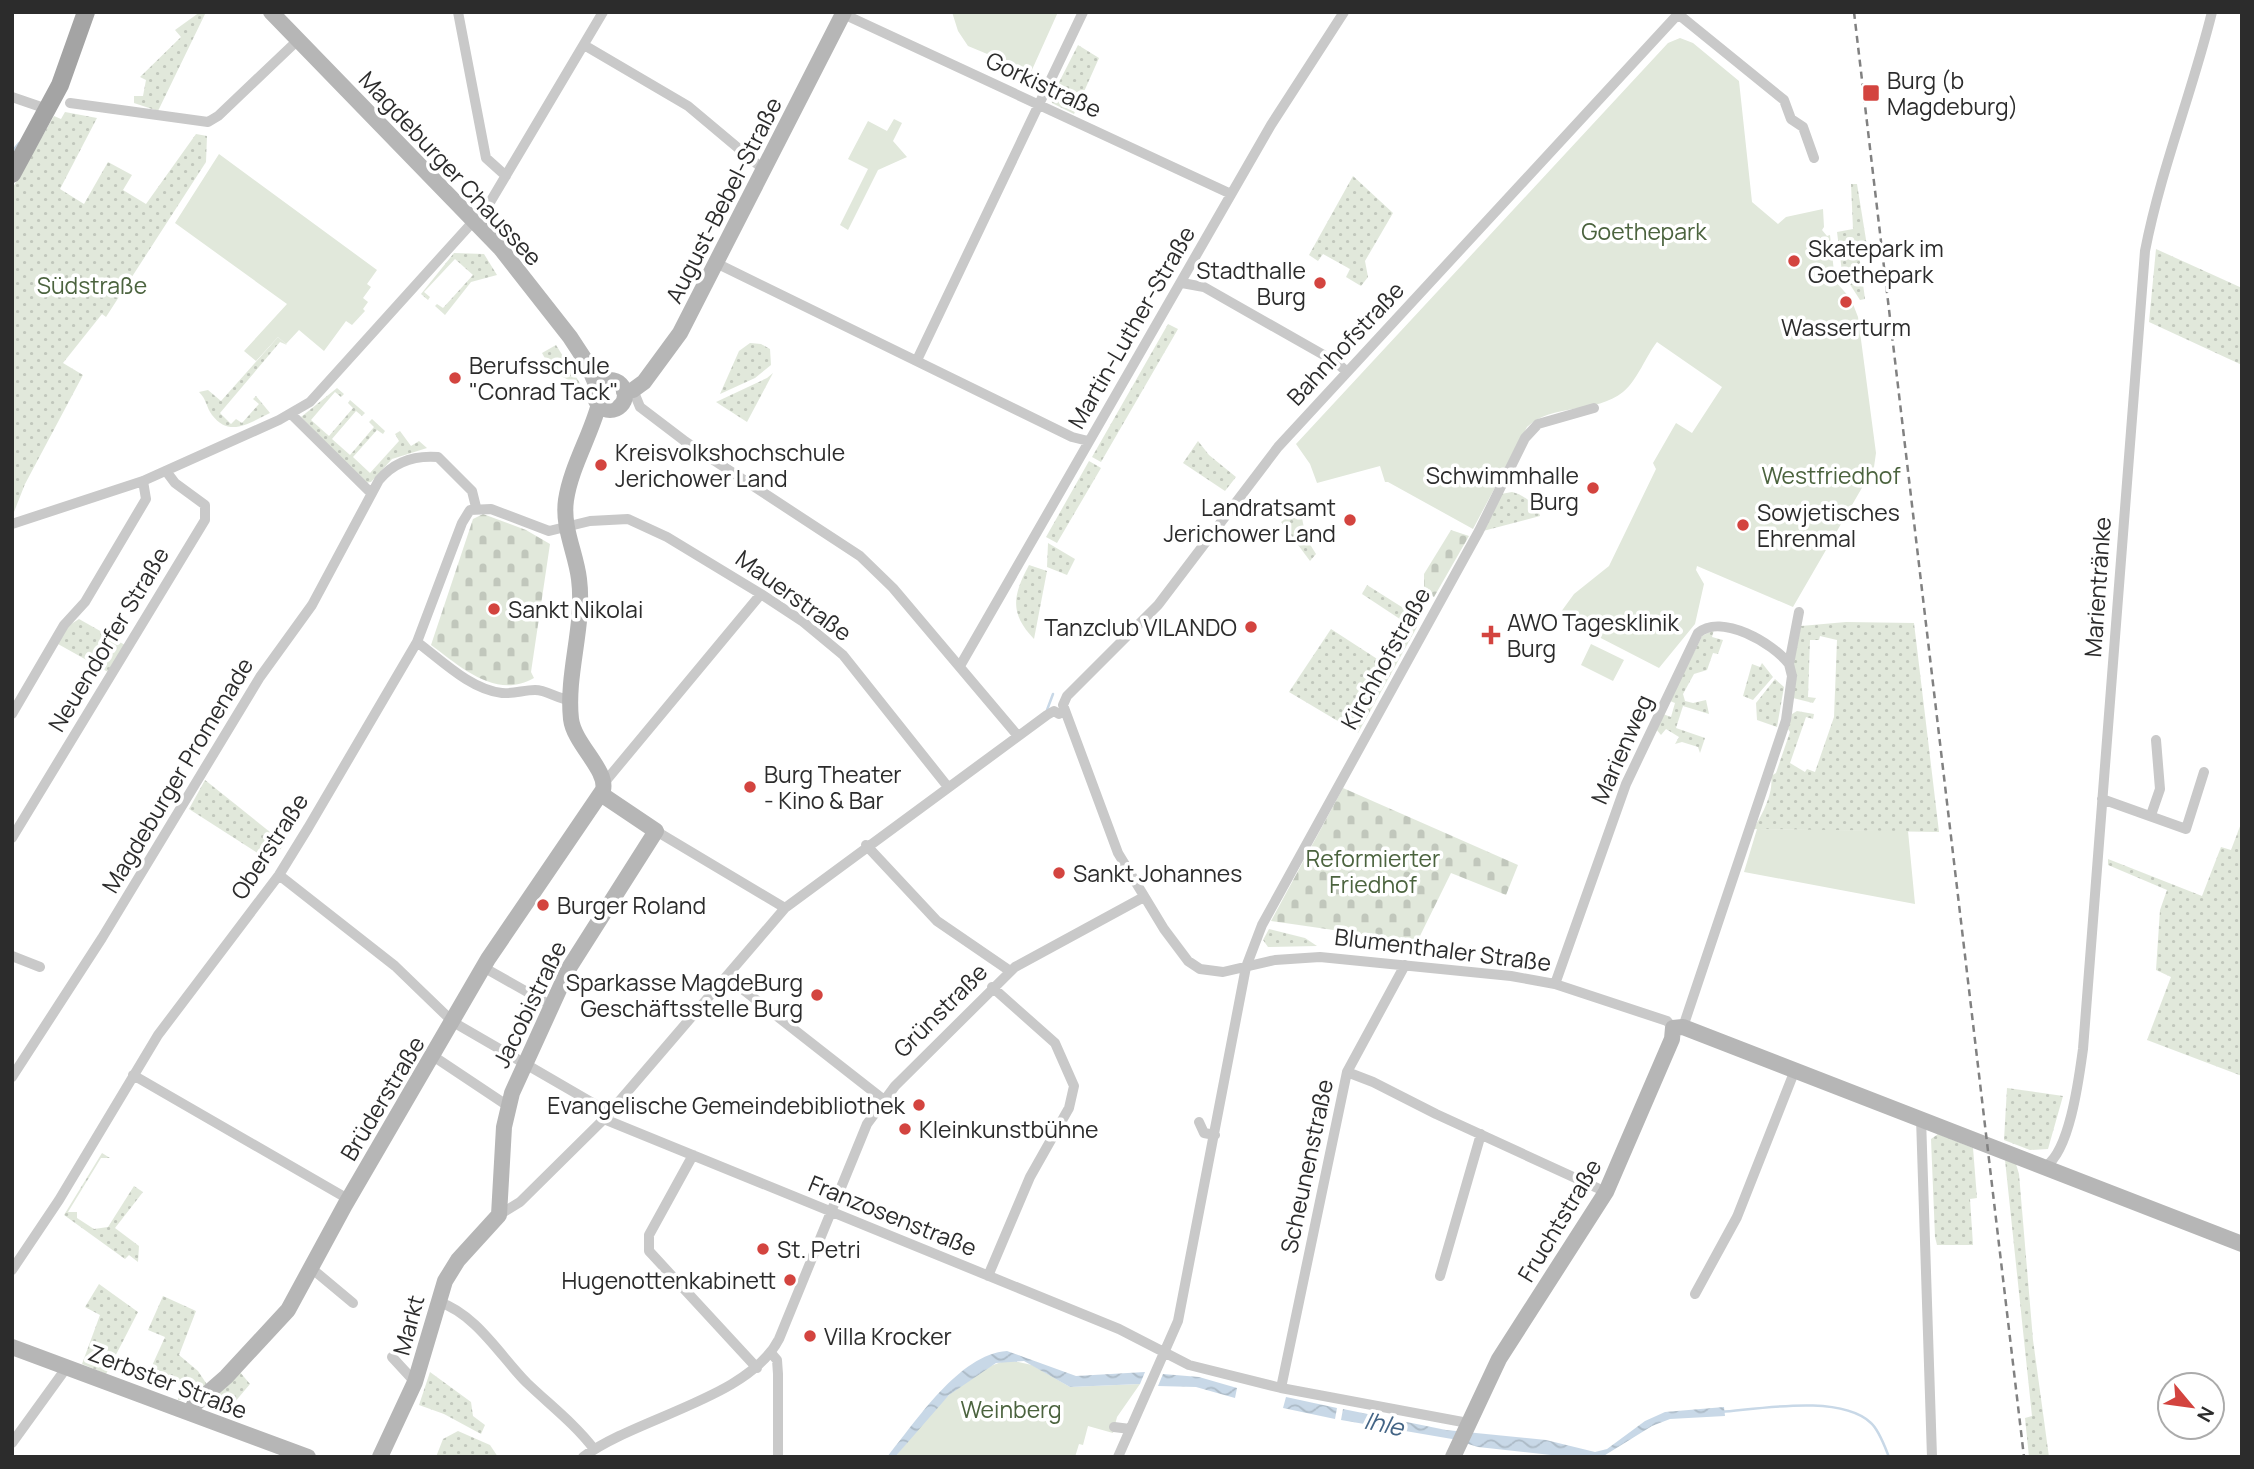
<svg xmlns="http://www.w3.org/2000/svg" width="2254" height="1469" viewBox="0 0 2254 1469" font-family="Manrope,sans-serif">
  <defs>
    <pattern id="grass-dots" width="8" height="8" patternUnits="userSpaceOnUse" patternTransform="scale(1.75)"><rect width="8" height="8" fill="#e1e8db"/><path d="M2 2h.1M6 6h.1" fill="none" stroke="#c1c7bc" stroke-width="1.8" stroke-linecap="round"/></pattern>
    <pattern id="cemetery-stones" width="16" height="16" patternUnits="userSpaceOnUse" patternTransform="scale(1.75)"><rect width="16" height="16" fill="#e1e8db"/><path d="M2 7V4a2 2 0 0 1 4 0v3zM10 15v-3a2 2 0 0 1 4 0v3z" fill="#c1c7bc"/></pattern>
    <pattern id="water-waves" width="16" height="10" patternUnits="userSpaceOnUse" patternTransform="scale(1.75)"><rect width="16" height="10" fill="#c8d8e7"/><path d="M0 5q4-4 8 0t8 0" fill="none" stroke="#acbac6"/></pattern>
  </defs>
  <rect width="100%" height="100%" fill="#fff"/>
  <path fill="url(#grass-dots)" d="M 200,12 L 206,12 L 158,111 L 134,103 L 134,96 L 143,96 L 146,80 L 140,77 L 181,37 L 175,30 Z
    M 1078,45 L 1099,58 L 1074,114 L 1052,103 L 1051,98 Z
    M 65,112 L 97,118 L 60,189 L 84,204 L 108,162 L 132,175 L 123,190 L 146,204 L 196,134 L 207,136 L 206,162 L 106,317 L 102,314 L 63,363 L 83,375 L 25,484 L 12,517 L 12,189 L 54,116 L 61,119 Z
    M 1353,176 L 1393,213 L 1365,261 L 1368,277 L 1361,286 L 1346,277 L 1350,269 L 1323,254 L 1318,261 L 1309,255 Z
    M 1851,184 L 1857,184 L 1868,252 L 1859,254 L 1865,299 L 1860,300 L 1842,272 L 1837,232 L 1853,229 Z
    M 2156,249 L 2242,288 L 2242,365 L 2149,322 Z
    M 454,253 L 484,254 L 497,275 L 471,282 L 445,315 L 435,306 L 437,304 L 443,308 L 473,275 L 455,259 L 424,292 L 430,297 L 428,300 L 421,294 Z
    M 1168,324 L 1178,329 L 1101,462 L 1092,457 Z
    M 278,337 L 287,345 L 280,342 L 220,413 L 231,424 L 236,419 L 242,423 L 259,404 L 253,399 L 256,396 L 270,413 C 249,423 230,438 212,415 C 206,407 207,400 199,392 L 208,390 L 221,401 Z
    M 750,343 L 761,344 L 770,349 L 771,365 L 755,378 L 720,394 L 739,351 Z
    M 556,345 L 583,388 L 552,371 L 542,353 Z
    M 773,373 L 747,422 L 716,402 L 767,378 Z
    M 337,388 L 344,394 L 341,397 L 335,392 L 311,420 L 329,436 L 353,408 L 348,403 L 350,400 L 365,413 L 362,416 L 356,411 L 332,439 L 350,455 L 374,427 L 369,422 L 372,419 L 385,431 L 383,434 L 377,430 L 353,457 L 370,473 L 399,441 L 395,434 L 400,431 L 411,446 L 419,441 L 427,448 L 392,459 L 371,482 L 365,483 L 301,417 Z
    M 1198,441 L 1209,455 L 1236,477 L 1225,491 L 1183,463 Z
    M 1089,461 L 1101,468 L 1057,543 L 1046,537 Z
    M 1512,492 C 1523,494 1538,506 1540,516 L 1483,531 L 1501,494 Z
    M 1300,508 L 1306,538 L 1316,554 L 1310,561 L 1281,522 Z
    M 1048,543 L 1075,559 L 1067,575 L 1047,567 Z
    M 1029,565 L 1047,571 L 1034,639 C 1009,613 1013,595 1029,565 Z
    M 1367,585 L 1416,616 L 1412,623 L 1417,627 L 1358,733 L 1289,692 L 1331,629 L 1388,666 L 1412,627 L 1362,594 Z
    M 79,619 L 125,645 L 108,672 L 58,644 L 68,626 Z
    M 1846,622 L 1914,623 L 1939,832 L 1753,829 C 1762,816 1774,792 1771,776 L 1776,773 L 1790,732 L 1788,729 L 1792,714 L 1797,711 L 1814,714 L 1813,719 L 1806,717 L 1790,763 L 1805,772 L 1807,769 L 1815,772 L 1834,717 L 1837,640 L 1820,636 L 1819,640 L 1810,640 L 1808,697 L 1816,698 L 1813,703 L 1793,698 L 1796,675 L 1793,664 L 1801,626 Z
    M 1714,630 L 1712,637 L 1723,640 L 1718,654 L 1713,653 L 1707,670 L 1694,674 L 1683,694 L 1685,701 L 1693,703 L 1706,700 L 1709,714 L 1683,706 L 1676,728 L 1705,738 L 1700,753 L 1698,747 L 1682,742 L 1675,744 L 1679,737 L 1666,729 L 1661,735 L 1656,729 L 1663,714 L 1671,717 L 1675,703 L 1670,701 L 1702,636 Z
    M 1762,663 L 1773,677 L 1753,700 L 1743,696 L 1752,664 L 1760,667 Z
    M 1775,679 L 1784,687 L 1777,727 L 1757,720 L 1756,703 Z
    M 205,780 L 285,844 L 270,861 L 189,809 Z
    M 2242,821 L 2242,1076 L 2147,1040 L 2171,977 L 2156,970 L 2160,910 L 2167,890 L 2108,865 L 2108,859 L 2202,896 L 2221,847 L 2231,850 Z
    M 1269,929 L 1305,938 L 1317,946 L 1268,947 L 1263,940 Z
    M 2007,1088 L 2063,1096 L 2048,1149 L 2030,1150 L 2004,1140 Z
    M 1938,1134 L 1973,1148 L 1977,1198 L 1970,1199 L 1973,1245 L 1937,1245 L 1935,1237 L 1931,1139 Z
    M 102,1153 L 110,1158 L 101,1158 L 68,1212 L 77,1212 L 77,1218 L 94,1229 L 108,1227 L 134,1186 L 143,1192 L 115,1228 L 139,1246 L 138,1262 L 129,1255 L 125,1259 L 64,1215 Z
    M 2005,1160 L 2016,1164 L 2019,1174 L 2033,1340 L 2049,1457 L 2029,1457 L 2025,1418 L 2032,1416 Z
    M 99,1284 L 138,1312 L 106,1374 L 82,1364 L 100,1315 L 85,1307 Z
    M 163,1296 L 196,1311 L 179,1355 L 198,1371 L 208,1386 L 181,1400 L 178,1400 L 179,1383 L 159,1377 L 160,1371 L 151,1368 L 165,1337 L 148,1330 Z
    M 239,1371 L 250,1384 L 234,1403 L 229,1403 L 222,1414 L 206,1406 Z
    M 430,1372 L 471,1402 L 473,1416 L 485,1425 L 481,1434 L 444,1414 L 419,1405 Z
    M 458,1431 L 490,1445 L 498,1457 L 436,1457 L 443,1439 Z"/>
  <path fill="url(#cemetery-stones)" d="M 483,514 L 526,530 L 550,544 L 531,672 L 534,678 C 496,700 461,667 431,645 L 473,519 Z
    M 1451,530 L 1469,536 L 1434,597 L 1424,591 L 1424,574 Z
    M 1343,788 L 1518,865 L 1506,895 L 1451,873 L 1417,942 L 1271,921 Z"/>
  <path fill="#e1e8db" d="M 952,12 L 1058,12 L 1031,72 L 968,46 L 958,31 Z
    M 1680,38 L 1693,43 L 1739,81 L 1752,202 L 1778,224 L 1786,217 L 1823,209 L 1824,227 L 1822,230 L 1827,236 L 1830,235 L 1835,281 L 1851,299 L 1858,317 L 1876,453 L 1874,467 L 1793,607 L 1697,566 L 1696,570 L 1704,584 L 1695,624 L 1659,668 L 1558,616 L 1574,594 L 1609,566 L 1656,469 L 1653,463 L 1676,423 L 1692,433 L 1722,387 L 1657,342 C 1646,356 1637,381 1623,392 C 1596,414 1552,403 1527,427 L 1473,529 L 1388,482 L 1385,482 L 1380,466 L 1317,483 L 1310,464 L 1296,444 L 1668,43 Z
    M 894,119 L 902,123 L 893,141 L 907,157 L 878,170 L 848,230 L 840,225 L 868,169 L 848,159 L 868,121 L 887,131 Z
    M 219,154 L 377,270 L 367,284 L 371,287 L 363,298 L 368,302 L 363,309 L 365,311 L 352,325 L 346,321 L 324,351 L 299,330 L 286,344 L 278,337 L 256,361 L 244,351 L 287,304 L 175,223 Z
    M 1591,644 L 1624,660 L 1613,681 L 1581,665 Z
    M 1757,829 L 1908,831 L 1915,904 L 1744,872 Z
    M 1009,1360 L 1032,1365 L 1070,1387 L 1140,1384 L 1117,1417 L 1113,1433 L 1088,1426 L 1083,1445 L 1079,1444 L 1075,1457 L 895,1457 C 926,1420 960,1371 1009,1360 Z"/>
  <path fill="url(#water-waves)" d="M 1007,1351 L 1076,1376 L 1145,1372 L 1140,1384 L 1070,1387 L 1024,1361 L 996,1363 L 949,1395 L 895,1457 L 887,1457 C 916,1422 959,1354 1007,1351 Z
    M 1163,1374 L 1199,1377 L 1237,1388 L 1235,1398 L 1196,1387 L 1158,1386 Z
    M 1286,1397 L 1337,1408 L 1335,1419 L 1283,1408 Z
    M 1724,1407 L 1725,1416 L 1670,1419 L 1652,1426 L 1602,1457 L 1569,1457 L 1478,1447 L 1452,1439 L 1341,1420 L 1343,1409 L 1446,1430 L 1546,1440 L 1595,1452 L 1607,1449 L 1645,1421 L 1665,1412 Z"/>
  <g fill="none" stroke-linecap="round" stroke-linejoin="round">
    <path stroke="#c8d8e7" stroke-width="2.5" d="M 12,152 L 19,143
      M 1047,710 L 1053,694
      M 1721,1412 C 1760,1409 1840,1394 1871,1423 C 1879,1430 1885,1447 1889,1457"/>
    <path stroke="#c9c9c9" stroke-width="10" d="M 458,12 L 486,158 L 506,176
      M 839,12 L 1231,194
      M 1678,14 L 1784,100 L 1791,119 L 1803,127 L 1814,158
      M 584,45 L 688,106 L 763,169
      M 12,97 L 47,109
      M 70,103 L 208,122 L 218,116 L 298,40
      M 716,263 L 1072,437 L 1088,441
      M 1182,283 L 1204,287 L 1336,362 L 1347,372
      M 917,360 L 1083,12
      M 633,390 L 640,407 L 686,442 L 860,556 L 893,588 L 1018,736
      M 291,414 L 371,493
      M 12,524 L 143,481 L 279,420 L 310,402 L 489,204 L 603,12
      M 417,642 C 441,660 471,690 502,693 C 514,694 524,690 535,690 C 548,690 558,700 572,700
      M 960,666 L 1271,125 L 1344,12
      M 12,714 L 64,625 L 85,602 L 146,499 L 143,481
      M 604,783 L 761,594
      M 2102,799 L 2186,829 L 2204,772
      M 2151,815 L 2160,789 L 2156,740
      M 656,831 L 785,908
      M 12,838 L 205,520 L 205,505 L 175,483 L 166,471
      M 866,845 L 937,921 L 1010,971
      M 279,875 L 395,966 L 453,1022 L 610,1113
      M 12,956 L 40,967
      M 483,967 L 552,1006
      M 727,977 L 884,1100
      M 1555,984 L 1626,784 L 1698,633 C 1721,613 1773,643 1789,664
      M 1683,1027 L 1786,720 L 1792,676 L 1789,664 L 1799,612
      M 1673,1028 L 1667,1021 L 1555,984 L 1511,976 L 1320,957 L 1275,960 L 1223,972 L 1200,969 L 1188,961 L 1164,929 L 1118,853 L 1063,705 L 1067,696 L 1158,605 L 1278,447 L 1680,12
      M 433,1056 L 508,1106
      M 1347,1072 L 1373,1082 L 1436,1114 L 1606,1192
      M 133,1075 L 348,1199
      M 12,1077 L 102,938 L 260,677 L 312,605 L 379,480 C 394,462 413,455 438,457 L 472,491 L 476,507
      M 1921,1118 L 1932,1457
      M 604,1119 L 1119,1329 L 1189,1365 L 1281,1388 L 1468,1423
      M 1199,1122 L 1204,1133 L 1215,1135
      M 693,1155 L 649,1235 L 649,1251 L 757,1368
      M 2046,1166 C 2070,1150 2079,1078 2083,1049 L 2145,251 C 2161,169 2192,93 2212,12
      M 499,1215 L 520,1202 L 604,1119 L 785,908 L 1047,715 L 1054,711 L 1059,714
      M 311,1268 L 353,1303
      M 12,1270 L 59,1200 L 158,1035 L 279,875 L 308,828 L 417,642 L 462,523 L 470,510 L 491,509 L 549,531 L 590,521 L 628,519 L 667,537 L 761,594 L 802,621 L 843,655 L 948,787
      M 988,1276 L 1030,1177 L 1069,1108 L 1074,1086 L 1055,1043 L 992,987
      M 1440,1276 L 1481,1134
      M 1695,1294 L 1737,1217 L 1795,1070
      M 439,1302 C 476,1314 501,1357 527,1383 C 550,1405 575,1424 594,1449
      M 771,1353 L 777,1360 L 778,1374 L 778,1457
      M 392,1357 L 415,1382
      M 1281,1388 L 1347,1072 L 1405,965
      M 1114,1427 L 1130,1429
      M 12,1443 L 67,1367
      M 583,1457 C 637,1417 749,1398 779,1339 L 867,1124 L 895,1086 L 1015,967 L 1142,898
      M 1118,1457 L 1178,1321 L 1246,967 L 1262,925 L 1479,531 L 1525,438 L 1538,424 L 1594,408"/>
    <path stroke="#b6b6b6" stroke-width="16" d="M 271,12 L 501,249 L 570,337 L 587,363 L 597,387
      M595 395a15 15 0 1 1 30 0a15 15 0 1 1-30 0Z
      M 624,392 L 633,390 L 644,382 L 680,333 L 844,12
      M 12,1347 L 308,1457
      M 190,1413 L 194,1405 L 226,1377 L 288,1310 L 345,1205 L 488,959 L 603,790 C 608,770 574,744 571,719 C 566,673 585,626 579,579 C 576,553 562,528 566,500 C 571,467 590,437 599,404
      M 380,1457 L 415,1382 L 445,1281 L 458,1260 L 499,1215 L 504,1127 L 512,1093 L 569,968 L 656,831 L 601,794
      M 1453,1457 L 1499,1359 L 1606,1192 L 1672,1039 L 1673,1028 L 1683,1027 L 2242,1244"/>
    <path stroke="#a4a4a4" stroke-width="18" d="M 12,174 L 60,85 L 86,12"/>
    <path stroke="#818181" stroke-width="2.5" stroke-dasharray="7 5" stroke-linecap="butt" d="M 1854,12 L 2024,1457"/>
  </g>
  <g fill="#d3443f" stroke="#fff" stroke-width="2.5">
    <rect x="1862" y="84" width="18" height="18" rx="3.5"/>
    <circle cx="1794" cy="261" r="7"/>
    <circle cx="1320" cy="283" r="7"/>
    <circle cx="1846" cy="302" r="7"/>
    <circle cx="455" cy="378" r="7"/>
    <circle cx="601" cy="465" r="7"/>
    <circle cx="1593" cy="488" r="7"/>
    <circle cx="1350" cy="520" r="7"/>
    <circle cx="1743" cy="525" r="7"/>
    <circle cx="494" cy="609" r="7"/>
    <circle cx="1251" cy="627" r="7"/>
    <path d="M1487.5 624.5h7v7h7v7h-7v7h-7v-7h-7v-7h7z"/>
    <circle cx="750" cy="787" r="7"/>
    <circle cx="1059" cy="873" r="7"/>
    <circle cx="543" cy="905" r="7"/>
    <circle cx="817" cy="995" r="7"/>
    <circle cx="919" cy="1105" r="7"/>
    <circle cx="905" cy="1129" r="7"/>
    <circle cx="763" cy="1249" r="7"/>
    <circle cx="790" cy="1280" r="7"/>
    <circle cx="810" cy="1336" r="7"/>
  </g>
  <g text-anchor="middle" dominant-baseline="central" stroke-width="7" stroke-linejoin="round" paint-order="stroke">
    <g font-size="23" fill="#2c2c2c" stroke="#fff" text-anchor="start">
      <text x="1887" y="80">Burg (b<tspan x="1887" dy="26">Magdeburg)</tspan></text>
      <text x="1808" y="248">Skatepark im<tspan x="1808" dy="26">Goethepark</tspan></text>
      <text x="1306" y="270" text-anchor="end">Stadthalle<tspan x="1306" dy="26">Burg</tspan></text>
      <text x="1846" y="327" text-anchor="middle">Wasserturm</text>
      <text x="469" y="365">Berufsschule<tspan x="469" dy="26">"Conrad Tack"</tspan></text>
      <text x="615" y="452">Kreisvolkshochschule<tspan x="615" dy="26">Jerichower Land</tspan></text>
      <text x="1579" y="475" text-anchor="end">Schwimmhalle<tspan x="1579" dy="26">Burg</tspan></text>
      <text x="1336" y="507" text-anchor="end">Landratsamt<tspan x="1336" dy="26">Jerichower Land</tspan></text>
      <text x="1757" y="512">Sowjetisches<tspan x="1757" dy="26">Ehrenmal</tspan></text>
      <text x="508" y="609">Sankt Nikolai</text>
      <text x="1507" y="622">AWO Tagesklinik<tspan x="1507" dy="26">Burg</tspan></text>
      <text x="1237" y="627" text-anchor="end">Tanzclub VILANDO</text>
      <text x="764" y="774">Burg Theater<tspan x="764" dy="26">- Kino &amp; Bar</tspan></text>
      <text x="1073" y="873">Sankt Johannes</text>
      <text x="557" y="905">Burger Roland</text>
      <text x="803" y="982" text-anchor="end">Sparkasse MagdeBurg<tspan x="803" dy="26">Geschäftsstelle Burg</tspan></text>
      <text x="905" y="1105" text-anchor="end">Evangelische Gemeindebibliothek</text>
      <text x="919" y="1129">Kleinkunstbühne</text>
      <text x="777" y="1249">St. Petri</text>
      <text x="776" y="1280" text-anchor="end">Hugenottenkabinett</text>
      <text x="824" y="1336">Villa Krocker</text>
    </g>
    <g font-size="23" fill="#2c2c2c" stroke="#fff">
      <text transform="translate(1044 84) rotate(25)">Gorkistraße</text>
      <text transform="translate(451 168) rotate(47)">Magdeburger Chaussee</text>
      <text transform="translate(723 200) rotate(-63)">August-Bebel-Straße</text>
      <text transform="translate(1131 327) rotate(-60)">Martin-Luther-Straße</text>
      <text transform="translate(1345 343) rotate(-47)">Bahnhofstraße</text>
      <text transform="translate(2097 587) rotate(-86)">Marientränke</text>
      <text transform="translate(794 595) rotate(36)">Mauerstraße</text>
      <text transform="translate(108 639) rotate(-59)">Neuendorfer Straße</text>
      <text transform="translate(1385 658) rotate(-61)">Kirchhofstraße</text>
      <text transform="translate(1621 749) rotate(-66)">Marienweg</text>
      <text transform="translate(177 775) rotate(-59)">Magdeburger Promenade</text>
      <text transform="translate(269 846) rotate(-57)">Oberstraße</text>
      <text transform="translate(1443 949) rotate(7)">Blumenthaler Straße</text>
      <text transform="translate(529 1004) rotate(-64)">Jacobistraße</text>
      <text transform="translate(940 1010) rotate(-45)">Grünstraße</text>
      <text transform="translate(382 1098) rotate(-59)">Brüderstraße</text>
      <text transform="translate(1306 1166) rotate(-78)">Scheunenstraße</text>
      <text transform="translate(893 1215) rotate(22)">Franzosenstraße</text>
      <text transform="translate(1559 1220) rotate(-59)">Fruchtstraße</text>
      <text transform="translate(408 1325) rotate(-75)">Markt</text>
      <text transform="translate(168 1381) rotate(21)">Zerbster Straße</text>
    </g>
    <g font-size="23" fill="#4b633e" stroke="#fff">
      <text x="1644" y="231">Goethepark</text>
      <text x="92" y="285">Südstraße</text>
      <text x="1831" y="475">Westfriedhof</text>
      <text x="1373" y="858">Reformierter<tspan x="1373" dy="26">Friedhof</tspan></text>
      <text x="1011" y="1409">Weinberg</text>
    </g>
    <g font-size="24" font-style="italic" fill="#436485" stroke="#fff">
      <text transform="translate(1384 1423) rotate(12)">Ihle</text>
    </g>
  </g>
  <rect width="2254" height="1469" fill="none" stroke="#2c2c2c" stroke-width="28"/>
  <g transform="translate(2191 1406) rotate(119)"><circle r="33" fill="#ffffff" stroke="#ababab" stroke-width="2"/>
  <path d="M0-5L12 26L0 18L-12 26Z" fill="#d3443f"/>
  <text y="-10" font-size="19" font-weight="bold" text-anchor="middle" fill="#2c2c2c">N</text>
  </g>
</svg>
